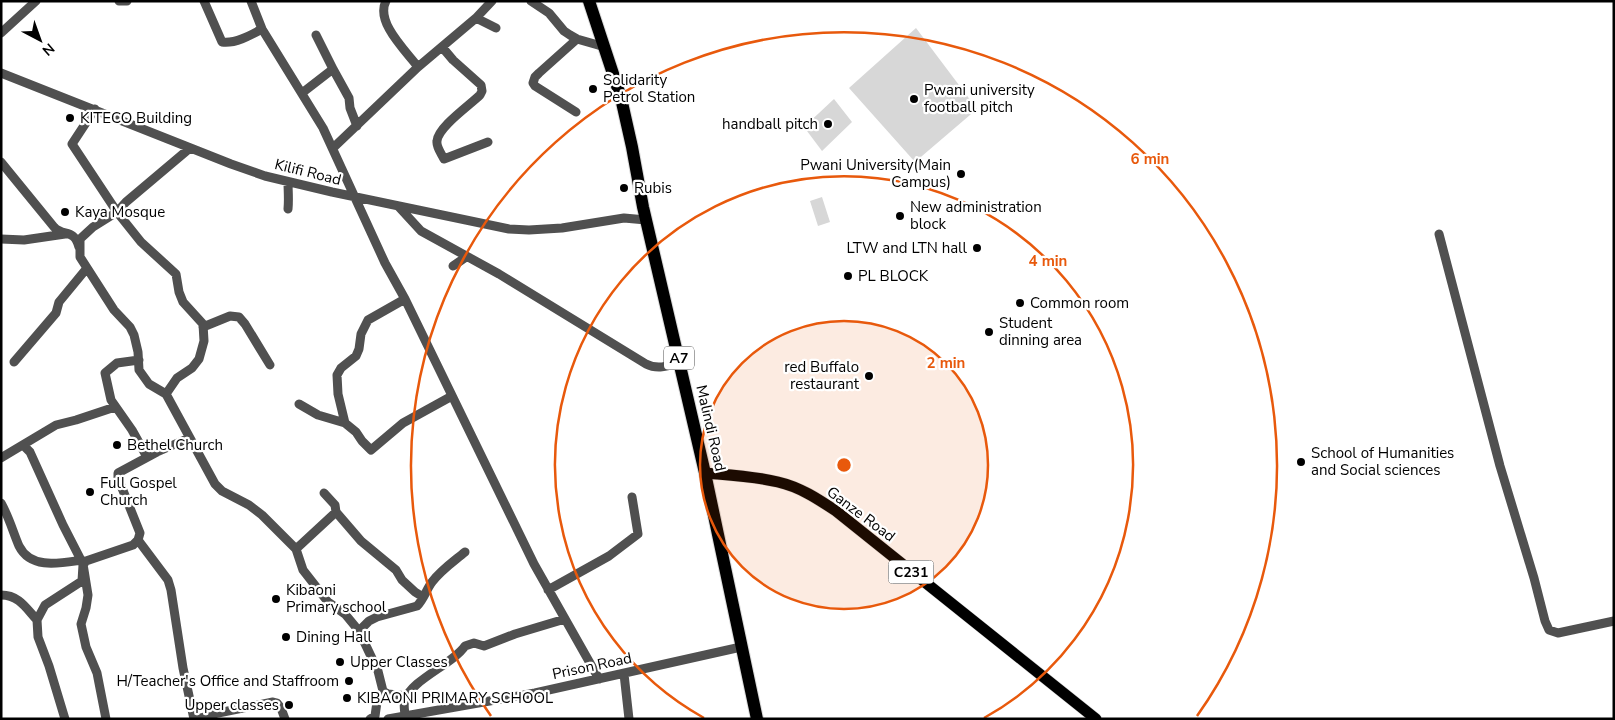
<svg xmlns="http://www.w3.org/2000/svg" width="1615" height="720" viewBox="0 0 1615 720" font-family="'Nunito Sans',sans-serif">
  <rect width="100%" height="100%" fill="#fff"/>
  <path fill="#d7d7d7" d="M 916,28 L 977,109 L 915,162 L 849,88 Z
    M 834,99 L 852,122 L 822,151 L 804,127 Z
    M 822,197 L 830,222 L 818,226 L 810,201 Z"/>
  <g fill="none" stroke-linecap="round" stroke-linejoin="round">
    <g stroke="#dbdbdb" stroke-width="12">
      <path id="major" d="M 705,473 C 729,475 754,476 778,482 C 800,487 818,499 836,511 L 1096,719"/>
    </g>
    <g stroke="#dbdbdb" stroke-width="14">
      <path id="highway" d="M 589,1 L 621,98 L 632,147 L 643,207 L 705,473 L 757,719"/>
    </g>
    <path stroke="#505050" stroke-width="9" d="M 119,1 L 127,1
      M 204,1 L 222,42 C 235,44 251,35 262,29
      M 251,1 L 262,29 L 323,128 L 385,263 L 405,299 L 534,564 L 599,679
      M 386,1 C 375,22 406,51 418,67
      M 531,1 L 549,13 L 564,31 L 570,35 L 577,39 L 605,47
      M 476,18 L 496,28
      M 1,33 L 36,1
      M 442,47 L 453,60 L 481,85 L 482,91 L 480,95 C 470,105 438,127 437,141 C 436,147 441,153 444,159 L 488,142
      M 333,69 L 349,98 L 350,108 L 357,126
      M 1,73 L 231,164 L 265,176 L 332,192 L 509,229 L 529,230 L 562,228 L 624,218 L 646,220
      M 302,93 L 333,69 L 316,35
      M 95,109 L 72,144 L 117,212 L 93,227 L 80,239 L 80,257 L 114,310 L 130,327 L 134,335 L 138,352 L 139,370 L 149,384 L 166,394 L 215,484 L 222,491 L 249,505 L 262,515 L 296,549 L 303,570 L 321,593 L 328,602 L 345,614 L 359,631 L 378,671 L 383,691
      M 576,112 L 535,86 L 533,83 L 535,77 L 539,73 L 577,39
      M 333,148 L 418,67 L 476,18 L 492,1
      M 1,162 L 54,227 C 63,237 74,228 79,247
      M 398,206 L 421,231 L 499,274 L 646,364 C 658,370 668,366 680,362
      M 288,209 C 289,199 288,191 288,182
      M 1439,234 L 1500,466 L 1534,578 L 1545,621 L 1549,630 L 1558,633 L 1614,621
      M 1,239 L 24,240 L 65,234
      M 453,266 L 466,257
      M 405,299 L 368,320 L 361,334 L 359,349 L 356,356 L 341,368 L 337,375 L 338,394 L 345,423 L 356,432 L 362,441 L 371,450 L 403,423 L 452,396
      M 203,327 L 230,316 L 239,317 L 245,324 L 270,365
      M 139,360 L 117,363 L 105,373 L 111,400 L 132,430 L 147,457
      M 14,362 L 56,313 L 59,302 L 87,268
      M 166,394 L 177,378 L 192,368 L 199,359 L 204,341 L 203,324 L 183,302 L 179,292 L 176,274 L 141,242 L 117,212 L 126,202 L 190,148
      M 299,404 L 318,415 L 345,423
      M 24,446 L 30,452 L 63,525 L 83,564 L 88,595 L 86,608 L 81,624 L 86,647 L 97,673 L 106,719
      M 1,458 L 56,425 L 76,420 L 115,407
      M 1,503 C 9,517 13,532 19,546 C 31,570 61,563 82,560
      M 336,512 L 361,541 L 396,570 L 402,580 L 415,592 L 423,597
      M 138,540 L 168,580 L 171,590 L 183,668 L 194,719
      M 296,549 L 336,512 L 335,505 L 324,493
      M 548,590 L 609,556 L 638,534 L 632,497
      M 1,595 C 19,595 26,608 37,620
      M 359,631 L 369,621 L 377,617 L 417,606 C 424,599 426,590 432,582 C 441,570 453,562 465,552
      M 624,674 L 629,719
      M 383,691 L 388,694 L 407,696
      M 405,716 C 405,711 403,705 405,700 C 411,680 453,664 465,646 L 474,643 L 484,646 L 515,634 L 565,619
      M 65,719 L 49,666 L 38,637 L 37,620 L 45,605 L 82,581 L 83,565 L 86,561 L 133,545 L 138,540 L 140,533 L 118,478 L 118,473 L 157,452 L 189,438
      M 197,719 L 218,713 L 273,702 L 277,703 L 281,708 L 285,719
      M 370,719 L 375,716 L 377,702 L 383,691
      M 388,719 L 535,693 L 741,647"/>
    <use href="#major" stroke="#000" stroke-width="11"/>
    <use href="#highway" stroke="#000" stroke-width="12"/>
  </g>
  <circle cx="844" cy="465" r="144" fill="#e8590c" fill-opacity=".12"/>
  <g fill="none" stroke="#e8590c" stroke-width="2.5">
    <circle cx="844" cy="465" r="144"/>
    <path d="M704 718A289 289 0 1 1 984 718"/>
    <path d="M491 716A433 433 0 1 1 1197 716"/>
  </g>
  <g fill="#000" stroke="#fff" stroke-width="2">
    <circle cx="593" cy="89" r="5"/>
    <circle cx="914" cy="99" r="5"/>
    <circle cx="70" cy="118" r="5"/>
    <circle cx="828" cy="124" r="5"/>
    <circle cx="961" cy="174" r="5"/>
    <circle cx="624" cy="188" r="5"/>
    <circle cx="65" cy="212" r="5"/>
    <circle cx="900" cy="216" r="5"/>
    <circle cx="977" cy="248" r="5"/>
    <circle cx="848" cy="276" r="5"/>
    <circle cx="1020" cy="303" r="5"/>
    <circle cx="989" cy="332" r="5"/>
    <circle cx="869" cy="376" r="5"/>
    <circle cx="117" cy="445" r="5"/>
    <circle cx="1301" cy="462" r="5"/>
    <circle cx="90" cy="492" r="5"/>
    <circle cx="276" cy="599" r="5"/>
    <circle cx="286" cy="637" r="5"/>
    <circle cx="340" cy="662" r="5"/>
    <circle cx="349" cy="681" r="5"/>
    <circle cx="347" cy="698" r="5"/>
    <circle cx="289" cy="705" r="5"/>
  </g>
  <g text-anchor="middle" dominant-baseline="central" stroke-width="4.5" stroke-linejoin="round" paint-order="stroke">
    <g fill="#fff" stroke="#4c4c4c" stroke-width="1">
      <rect x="664" y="346.5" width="30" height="23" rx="4"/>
      <rect x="888.5" y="560.5" width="45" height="23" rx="4"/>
    </g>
    <g font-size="14" font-weight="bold" fill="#000">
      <text x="679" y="358">A7</text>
      <text x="911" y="572">C231</text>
    </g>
    <g font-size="15" fill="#000" stroke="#fff" text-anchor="start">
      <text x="603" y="80">Solidarity<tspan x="603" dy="17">Petrol Station</tspan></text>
      <text x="924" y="90">Pwani university<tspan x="924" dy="17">football pitch</tspan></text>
      <text x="80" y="118">KITECO Building</text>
      <text x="818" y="124" text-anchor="end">handball pitch</text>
      <text x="951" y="165" text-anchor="end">Pwani University(Main<tspan x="951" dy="17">Campus)</tspan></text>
      <text x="634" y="188">Rubis</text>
      <text x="910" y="207">New administration<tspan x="910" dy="17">block</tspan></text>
      <text x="75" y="212">Kaya Mosque</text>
      <text x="967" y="248" text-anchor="end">LTW and LTN hall</text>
      <text x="858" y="276">PL BLOCK</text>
      <text x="1030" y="303">Common room</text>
      <text x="999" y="323">Student<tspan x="999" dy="17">dinning area</tspan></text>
      <text x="859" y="367" text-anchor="end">red Buffalo<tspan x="859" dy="17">restaurant</tspan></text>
      <text x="127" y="445">Bethel Church</text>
      <text x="1311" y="453">School of Humanities<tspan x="1311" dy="17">and Social sciences</tspan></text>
      <text x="100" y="483">Full Gospel<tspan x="100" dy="17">Church</tspan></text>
      <text x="286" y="590">Kibaoni<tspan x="286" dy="17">Primary school</tspan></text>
      <text x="296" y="637">Dining Hall</text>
      <text x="350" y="662">Upper Classes</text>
      <text x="339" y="681" text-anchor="end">H/Teacher's Office and Staffroom</text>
      <text x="357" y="698">KIBAONI PRIMARY SCHOOL</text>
      <text x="279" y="705" text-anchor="end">Upper classes</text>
    </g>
    <g font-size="15" fill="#000" stroke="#fff">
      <text transform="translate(308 172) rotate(14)">Kilifi Road</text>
      <text transform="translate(711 428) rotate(77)">Malindi Road</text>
      <text transform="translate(861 514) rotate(37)">Ganze Road</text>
      <text transform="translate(592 666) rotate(-12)">Prison Road</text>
    </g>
  </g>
  <circle cx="844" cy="465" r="8" fill="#e8590c" stroke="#fff" stroke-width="2.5"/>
  <g font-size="15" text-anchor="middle" font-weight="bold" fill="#e8590c" stroke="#fff" stroke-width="4.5" stroke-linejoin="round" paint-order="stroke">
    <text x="1150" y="164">6 min</text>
    <text x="1048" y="266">4 min</text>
    <text x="946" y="368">2 min</text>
  </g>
  <rect width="1615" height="720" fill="none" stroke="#000000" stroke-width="5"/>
  <g transform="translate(40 40) rotate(139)" stroke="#ffffff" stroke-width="4" paint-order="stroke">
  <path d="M0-4L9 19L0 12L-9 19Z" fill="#000000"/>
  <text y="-8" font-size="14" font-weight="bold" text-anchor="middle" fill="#000000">N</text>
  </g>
</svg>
